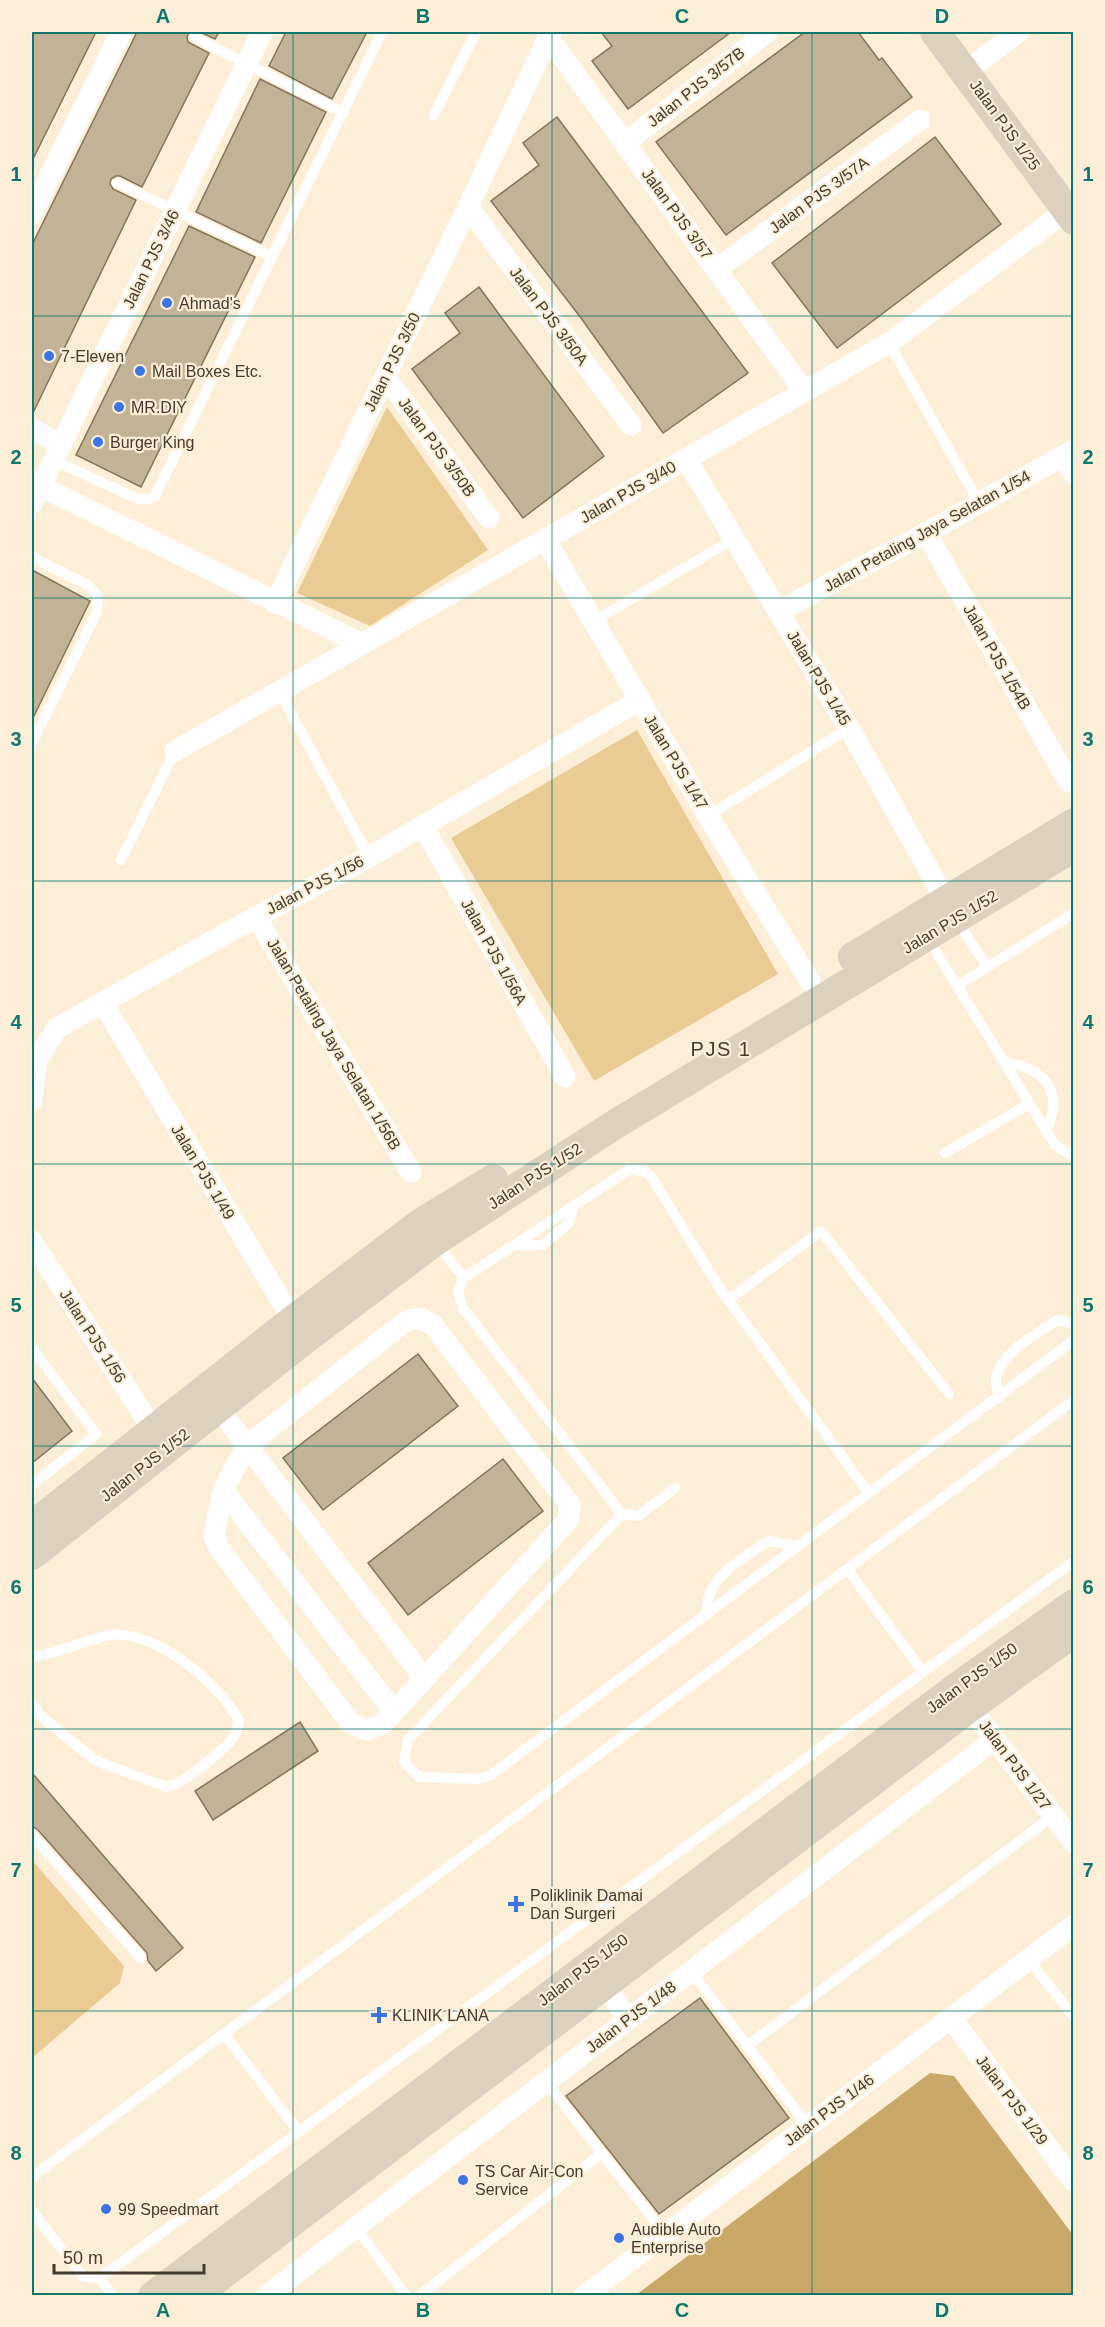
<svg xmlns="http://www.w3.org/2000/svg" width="1105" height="2327" viewBox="0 0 1105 2327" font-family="Arial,sans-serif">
  <rect width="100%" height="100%" fill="#fdefd7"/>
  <path fill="#eacb94" d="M 387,407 L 488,550 L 370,626 L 297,593 Z
    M 637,730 L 778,974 L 594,1081 L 451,838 Z
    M 32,1860 L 124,1966 L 120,1983 L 32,2058 Z"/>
  <path fill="#caa869" d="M 930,2073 L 954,2076 L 1073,2235 L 1073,2295 L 636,2295 Z"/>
  <path fill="#c3b396" stroke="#837459" stroke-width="1.5" d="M 32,32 L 96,32 L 32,161 Z
    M 137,32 L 189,32 L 187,37 L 188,42 L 209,53 L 142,187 L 120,176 L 116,176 L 111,179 L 110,184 L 113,189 L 136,200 L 32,415 L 32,245 Z
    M 200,32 L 219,32 L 215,39 Z
    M 286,32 L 367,32 L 332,99 L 269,66 Z
    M 601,32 L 731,32 L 628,109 L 592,61 L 612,46 Z
    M 805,32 L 858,32 L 879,60 L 882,58 L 912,97 L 726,235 L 656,142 Z
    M 260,79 L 326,112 L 261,243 L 196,212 Z
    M 557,117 L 748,373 L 663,433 L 581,318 L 491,201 L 539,165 L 523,143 Z
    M 935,137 L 1001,224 L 837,348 L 772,263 Z
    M 189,226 L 255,257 L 141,487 L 76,455 Z
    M 479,287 L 604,456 L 523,518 L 412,369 L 460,333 L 445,313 Z
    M 32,570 L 90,601 L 32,720 Z
    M 418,1354 L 458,1406 L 323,1510 L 283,1458 Z
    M 32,1378 L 72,1431 L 32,1463 Z
    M 503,1459 L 543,1511 L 408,1615 L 368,1563 Z
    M 300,1722 L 318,1751 L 213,1820 L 195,1791 Z
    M 32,1773 L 183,1948 L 156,1971 L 148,1961 L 147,1953 L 38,1830 L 32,1826 Z
    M 700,1998 L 789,2118 L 659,2214 L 566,2096 Z"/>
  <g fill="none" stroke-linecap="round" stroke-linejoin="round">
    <path stroke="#fff" stroke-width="10" d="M 194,37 L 344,113
      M 434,115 L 476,32
      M 117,183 L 273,257
      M 889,343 L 979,503
      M 53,460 L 138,499 L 149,499 L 155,496 L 382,32
      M 32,557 L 88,585 L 98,596 L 97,612 L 32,743
      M 594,621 L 734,539
      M 279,691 L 369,857
      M 708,816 L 849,728
      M 121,860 L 175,751
      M 956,919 L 987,967
      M 927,937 L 1055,1145 L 1074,1157
      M 957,986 L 1074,913
      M 1003,1062 C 1045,1067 1065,1091 1046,1131
      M 945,1153 L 1029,1104
      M 437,1243 L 464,1278
      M 515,1245 L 543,1245 L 569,1223 L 574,1205
      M 728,1300 L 821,1231 L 949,1394
      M 32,1348 L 96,1434 L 32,1485
      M 999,1398 C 998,1392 995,1384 996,1378 C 1000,1353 1038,1333 1058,1320 L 1074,1324
      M 675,1488 L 638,1516 L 622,1514 L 462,1307 L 458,1291 L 464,1278 L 630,1169 L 646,1172 L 652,1178 L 719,1287 L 869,1494
      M 622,1514 L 408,1740 L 404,1762 L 419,1777 L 479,1779 L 491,1775 L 1074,1340
      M 847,1569 L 923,1672
      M 706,1615 C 707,1609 707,1602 709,1596 C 715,1573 750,1553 769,1541 L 799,1546
      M 32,1657 C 59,1653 84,1640 111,1635 C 155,1629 221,1685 239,1721 C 237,1725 237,1731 235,1735 C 226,1749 183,1784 167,1787 L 96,1761 L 42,1717 L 32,1704
      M 32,1835 L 141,1958
      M 1028,1959 L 1074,2017
      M 691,1971 L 808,2126
      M 224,2034 L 299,2132
      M 747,2046 L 1053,1816
      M 546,2082 L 665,2234
      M 32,2177 L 1074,1400
      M 32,2211 L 79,2271 L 84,2277 L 100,2278 L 1074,1561
      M 356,2227 L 406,2296
      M 100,2278 L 113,2296
      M 419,2296 L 602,2153"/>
    <path stroke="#fff" stroke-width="21" d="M 548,37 L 804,391
      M 965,72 L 1018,32
      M 625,143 L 767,32
      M 468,207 L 631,425
      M 32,213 L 121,32
      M 717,269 L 920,120
      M 385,376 L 489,518
      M 32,429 L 61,444
      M 1063,456 L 1074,474
      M 686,459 L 849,728 L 946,900
      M 32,482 L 362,644
      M 32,504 L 262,32
      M 926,533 L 1069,782
      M 545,539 L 708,816 L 811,983
      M 275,603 L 468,207 L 551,32
      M 779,611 L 926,533 L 1074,450
      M 175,751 L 889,343 L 1067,210
      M 423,826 L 565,1077
      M 256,917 L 411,1172
      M 103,1003 L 300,1332
      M 32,1100 L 37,1060 L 57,1028 L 256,917 L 369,857 L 640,700
      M 32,1241 L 154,1431
      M 211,1398 L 424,1678
      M 223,1490 L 394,1712 L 569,1519 L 570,1505 L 433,1325 L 420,1318 L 406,1321 L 247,1446 L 223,1490 L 214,1536 L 219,1548 L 350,1722 L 366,1730 L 382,1724 L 394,1712
      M 962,1696 L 1074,1843
      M 595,1974 L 629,2019
      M 951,2018 L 1074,2182
      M 266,2296 L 995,1739
      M 584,2296 L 1074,1925"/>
    <path stroke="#dcd1be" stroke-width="30" d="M 935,32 L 1074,220
      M 853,957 L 1074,823
      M 32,1526 L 292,1321 L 421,1223 L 493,1179
      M 32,1555 L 305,1339 L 435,1241 L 614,1125 L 1074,847
      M 153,2296 L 956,1688 L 1074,1604
      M 194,2296 L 970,1707 L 1074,1632"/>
  </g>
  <path fill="none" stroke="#0f766e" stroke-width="1.5" stroke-opacity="0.55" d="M 293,32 L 293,2296M 552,32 L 552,2296M 812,32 L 812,2296M 32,316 L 1074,316M 32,598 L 1074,598M 32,881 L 1074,881M 32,1164 L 1074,1164M 32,1446 L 1074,1446M 32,1729 L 1074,1729M 32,2011 L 1074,2011"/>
  <g fill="#3975e4" stroke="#fdefd7" stroke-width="2">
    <circle cx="167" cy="303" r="6"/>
    <circle cx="49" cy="356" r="6"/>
    <circle cx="140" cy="371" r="6"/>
    <circle cx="119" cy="407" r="6"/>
    <circle cx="98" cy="442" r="6"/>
    <path d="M513 1895h6v6h6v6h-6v6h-6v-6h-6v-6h6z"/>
    <path d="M376 2006h6v6h6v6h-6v6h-6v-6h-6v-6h6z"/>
    <circle cx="463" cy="2180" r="6"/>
    <circle cx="106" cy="2209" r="6"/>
    <circle cx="619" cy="2238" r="6"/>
  </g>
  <g text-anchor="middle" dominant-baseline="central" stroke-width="4.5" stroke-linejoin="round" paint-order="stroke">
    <g font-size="16" fill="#413a2e" stroke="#fdefd7">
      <text transform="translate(696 87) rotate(-38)">Jalan PJS 3/57B</text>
      <text transform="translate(1005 125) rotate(54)">Jalan PJS 1/25</text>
      <text transform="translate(819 195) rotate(-36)">Jalan PJS 3/57A</text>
      <text transform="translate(677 214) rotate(54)">Jalan PJS 3/57</text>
      <text transform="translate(151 259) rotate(-64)">Jalan PJS 3/46</text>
      <text transform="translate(549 316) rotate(53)">Jalan PJS 3/50A</text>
      <text transform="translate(392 362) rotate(-64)">Jalan PJS 3/50</text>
      <text transform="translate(437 447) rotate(54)">Jalan PJS 3/50B</text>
      <text transform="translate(628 492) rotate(-30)">Jalan PJS 3/40</text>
      <text transform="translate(927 531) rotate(-29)">Jalan Petaling Jaya Selatan 1/54</text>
      <text transform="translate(997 657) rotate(60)">Jalan PJS 1/54B</text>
      <text transform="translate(819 678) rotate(59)">Jalan PJS 1/45</text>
      <text transform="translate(676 762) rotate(59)">Jalan PJS 1/47</text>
      <text transform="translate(315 885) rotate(-28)">Jalan PJS 1/56</text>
      <text transform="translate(950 922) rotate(-31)">Jalan PJS 1/52</text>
      <text transform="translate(494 952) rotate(61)">Jalan PJS 1/56A</text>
      <text transform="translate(334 1044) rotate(59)">Jalan Petaling Jaya Selatan 1/56B</text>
      <text transform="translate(203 1172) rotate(59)">Jalan PJS 1/49</text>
      <text transform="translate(535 1176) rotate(-33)">Jalan PJS 1/52</text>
      <text transform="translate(93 1336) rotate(57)">Jalan PJS 1/56</text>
      <text transform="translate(145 1465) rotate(-38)">Jalan PJS 1/52</text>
      <text transform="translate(972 1678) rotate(-36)">Jalan PJS 1/50</text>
      <text transform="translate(1015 1765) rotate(53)">Jalan PJS 1/27</text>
      <text transform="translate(583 1970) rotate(-37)">Jalan PJS 1/50</text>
      <text transform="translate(631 2017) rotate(-37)">Jalan PJS 1/48</text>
      <text transform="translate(1012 2100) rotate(53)">Jalan PJS 1/29</text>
      <text transform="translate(829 2110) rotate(-37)">Jalan PJS 1/46</text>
    </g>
    <g font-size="16" fill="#413a2e" stroke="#fdefd7" text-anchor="start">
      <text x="179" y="303">Ahmad's</text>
      <text x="61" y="356">7-Eleven</text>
      <text x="152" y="371">Mail Boxes Etc.</text>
      <text x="131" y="407">MR.DIY</text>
      <text x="110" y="442">Burger King</text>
      <text x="530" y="1895">Poliklinik Damai<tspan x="530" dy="18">Dan Surgeri</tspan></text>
      <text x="392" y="2015">KLINIK LANA</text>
      <text x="475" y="2171">TS Car Air-Con<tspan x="475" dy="18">Service</tspan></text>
      <text x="118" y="2209">99 Speedmart</text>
      <text x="631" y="2229">Audible Auto<tspan x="631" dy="18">Enterprise</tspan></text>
    </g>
    <g font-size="20" letter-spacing="1.5" fill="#413a2e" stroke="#fdefd7">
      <text x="721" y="1049">PJS 1</text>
    </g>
  </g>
  <rect width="1105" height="2327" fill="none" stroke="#fdefd7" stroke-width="66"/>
  <path d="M54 2264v9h150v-9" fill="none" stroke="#413a2e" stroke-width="3"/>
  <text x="63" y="2264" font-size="18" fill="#413a2e" stroke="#fdefd7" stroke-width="4.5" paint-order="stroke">50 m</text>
  <rect x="33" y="33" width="1039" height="2261" fill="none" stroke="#0f766e" stroke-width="2"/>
  <g font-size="20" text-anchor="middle" font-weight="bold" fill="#0f766e">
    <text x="163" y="23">A</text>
    <text x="423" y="23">B</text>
    <text x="682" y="23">C</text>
    <text x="942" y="23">D</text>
    <text x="16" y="181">1</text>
    <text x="1088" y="181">1</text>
    <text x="16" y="464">2</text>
    <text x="1088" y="464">2</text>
    <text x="16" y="746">3</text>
    <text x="1088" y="746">3</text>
    <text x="16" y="1029">4</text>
    <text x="1088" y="1029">4</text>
    <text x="16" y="1312">5</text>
    <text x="1088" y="1312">5</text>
    <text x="16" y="1594">6</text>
    <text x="1088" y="1594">6</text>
    <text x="16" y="1877">7</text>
    <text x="1088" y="1877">7</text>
    <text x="16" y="2160">8</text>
    <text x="1088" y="2160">8</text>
    <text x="163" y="2317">A</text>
    <text x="423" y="2317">B</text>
    <text x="682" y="2317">C</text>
    <text x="942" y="2317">D</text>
  </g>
</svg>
